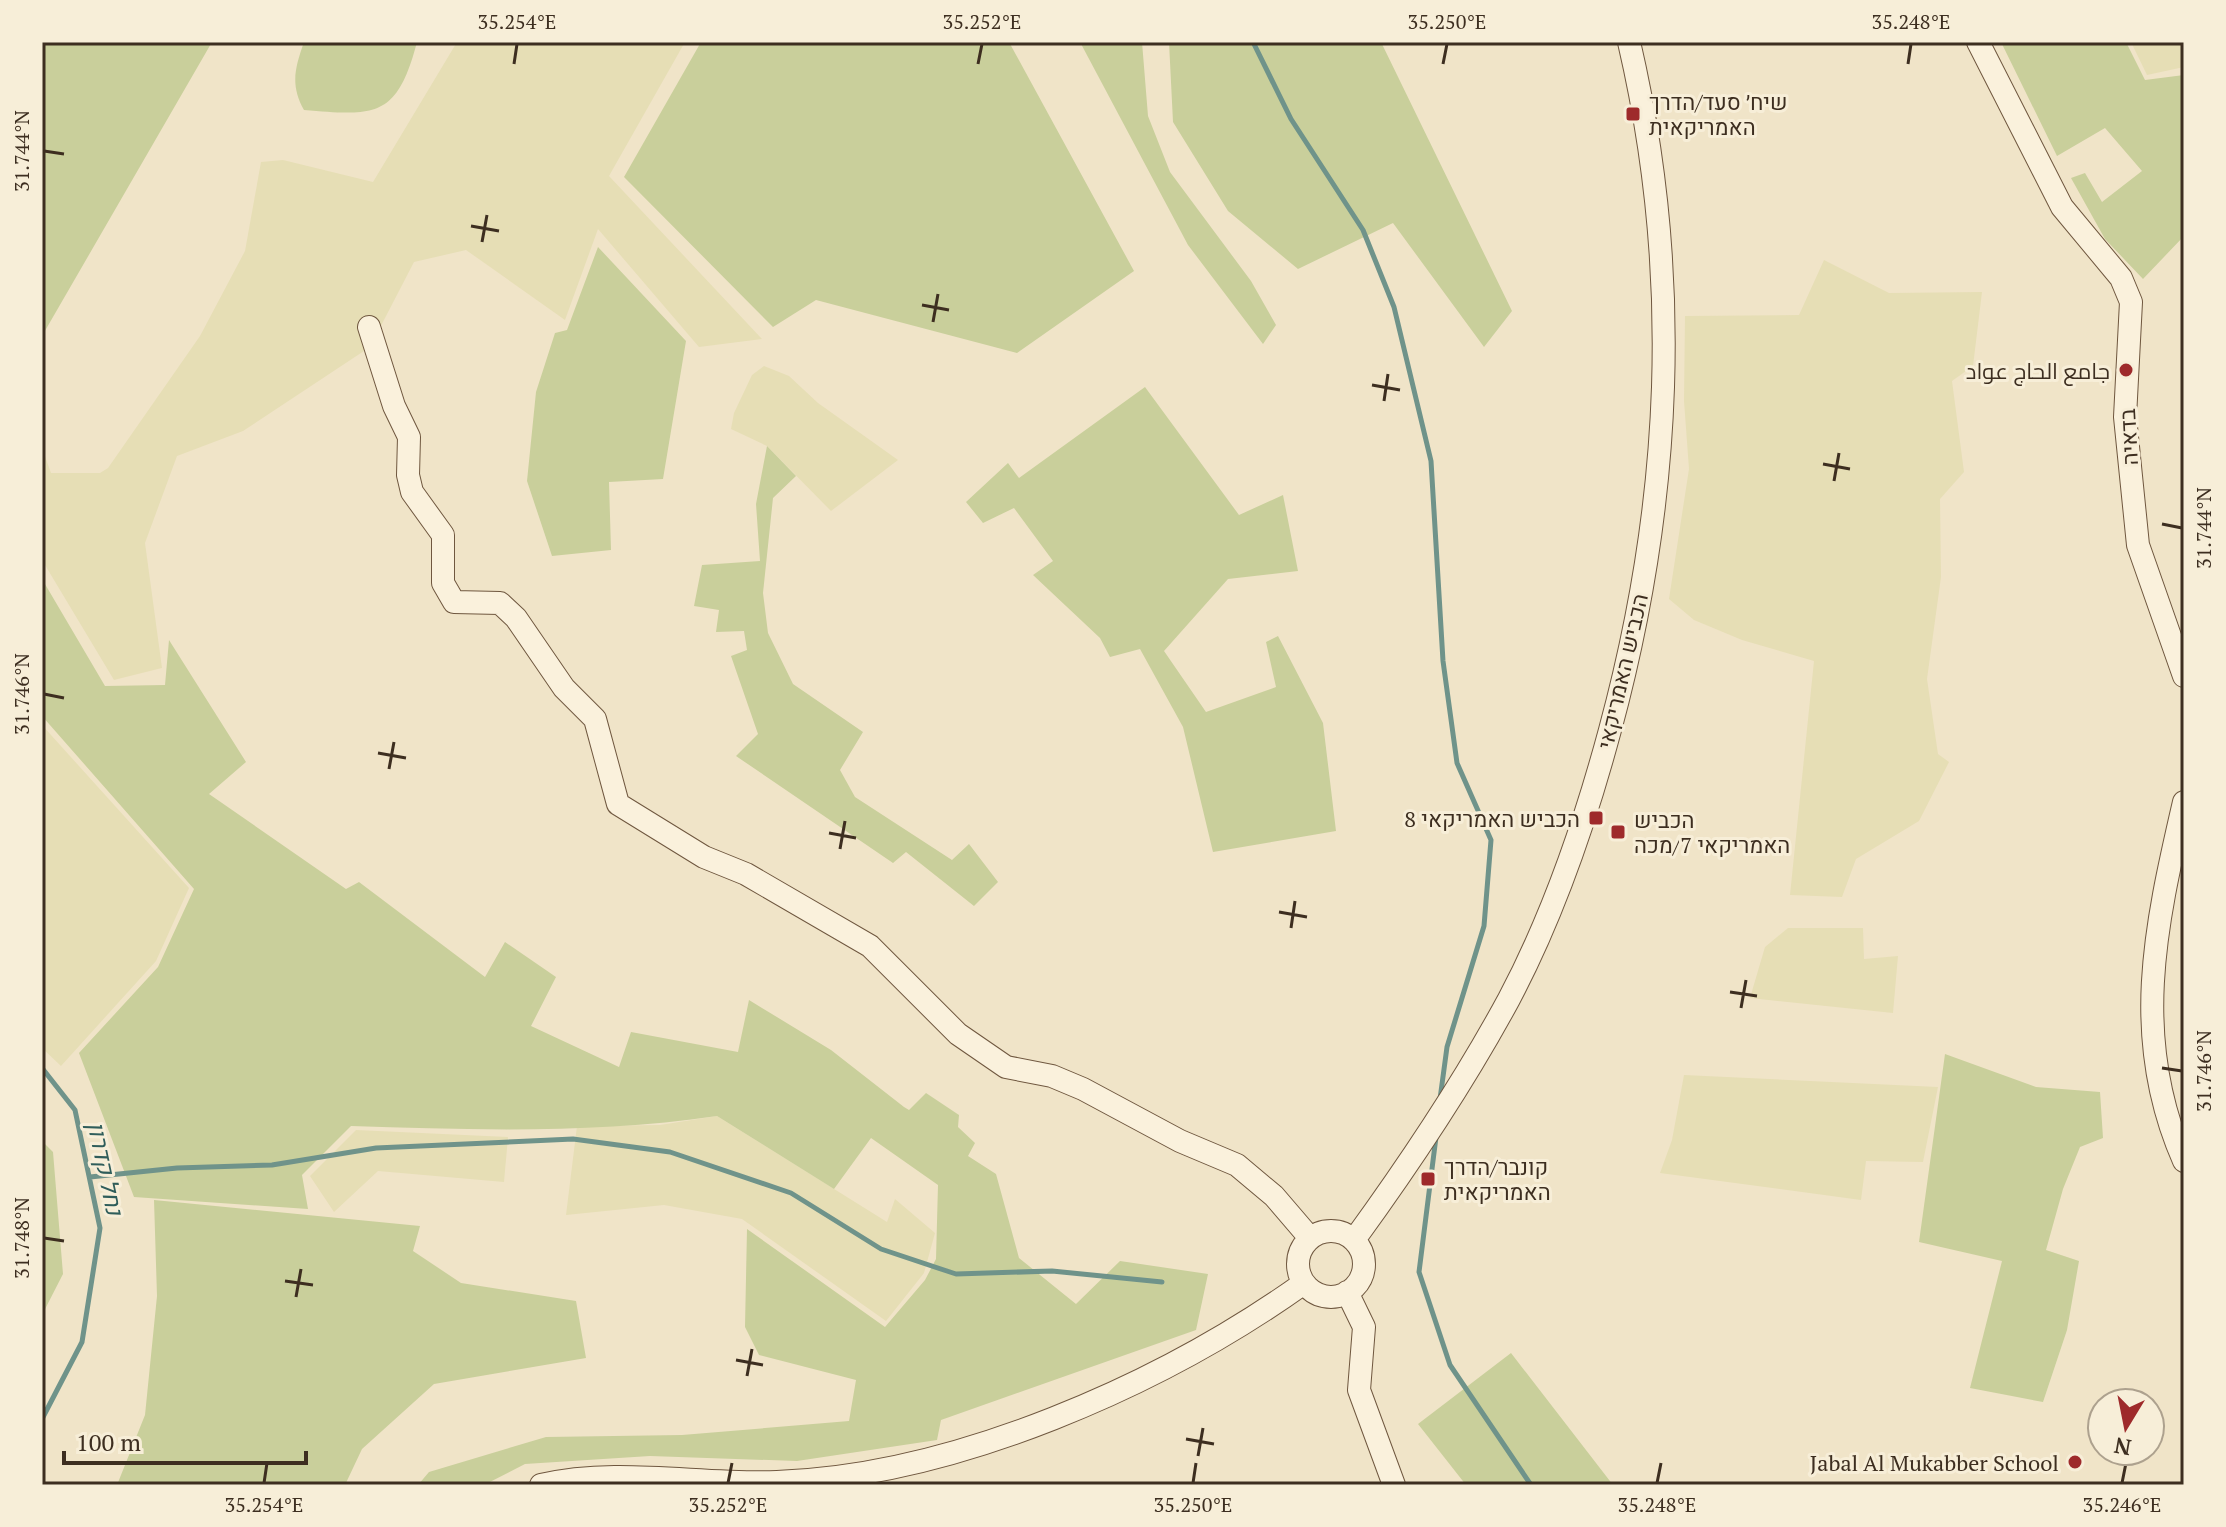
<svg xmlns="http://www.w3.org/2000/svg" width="2226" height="1527" viewBox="0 0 2226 1527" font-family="'PT Serif',Cairo,Heebo,serif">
  <rect width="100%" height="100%" fill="#f0e4c8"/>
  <path fill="#e6deb5" d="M 457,42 L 685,42 L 609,176 L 762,339 L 699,347 L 598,229 L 565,320 L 466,250 L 414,262 L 370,347 L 243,431 L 177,456 L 145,543 L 162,668 L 114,680 L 42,560 L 42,448 L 51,473 L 100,473 L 108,468 L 200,336 L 245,251 L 261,162 L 283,160 L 373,182 Z
    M 2131,42 L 2184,42 L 2184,67 L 2147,75 Z
    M 1824,260 L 1889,293 L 1982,292 L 1973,366 L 1952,381 L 1964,472 L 1940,499 L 1941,577 L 1927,679 L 1938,754 L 1949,762 L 1919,821 L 1856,859 L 1842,897 L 1790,895 L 1814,661 L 1742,640 L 1694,620 L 1669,599 L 1689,469 L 1684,401 L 1685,316 L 1799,315 Z
    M 764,366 L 789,376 L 818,403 L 898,460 L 831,511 L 767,446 L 731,429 L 734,413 L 752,375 Z
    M 42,725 L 189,888 L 156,961 L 61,1066 L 42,1048 Z
    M 1788,928 L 1863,928 L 1864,959 L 1898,956 L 1893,1013 L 1750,998 L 1765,947 Z
    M 1684,1075 L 1938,1087 L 1923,1162 L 1866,1161 L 1861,1200 L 1660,1173 L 1672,1140 Z
    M 717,1116 L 887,1222 L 895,1199 L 935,1233 L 924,1273 L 886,1321 L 742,1219 L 664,1205 L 566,1215 L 577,1126 L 660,1125 Z
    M 356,1130 L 508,1137 L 504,1182 L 378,1171 L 334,1212 L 310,1176 Z"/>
  <path fill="#c9cf9b" d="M 42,42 L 212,42 L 42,336 Z
    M 304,42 L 417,42 C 397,118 376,116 304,110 C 290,85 295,68 304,42 Z
    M 701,42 L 1009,42 L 1134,271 L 1017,353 L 816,300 L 773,327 L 624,177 Z
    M 1080,42 L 1142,42 L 1148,116 L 1170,172 L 1251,281 L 1276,325 L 1263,344 L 1188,245 Z
    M 1169,42 L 1381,42 L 1512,311 L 1484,347 L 1393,223 L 1298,269 L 1228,211 L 1173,122 Z
    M 2001,42 L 2126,42 L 2145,80 L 2184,75 L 2184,236 L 2143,279 L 2105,239 L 2071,178 L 2085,173 L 2102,202 L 2142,171 L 2105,128 L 2057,156 Z
    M 598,247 L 686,341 L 663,479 L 609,482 L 611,550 L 552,556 L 527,481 L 536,392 L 555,333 L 567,330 Z
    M 1145,387 L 1239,515 L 1283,495 L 1298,571 L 1228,579 L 1164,651 L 1206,712 L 1276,687 L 1266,642 L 1278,636 L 1323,723 L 1336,831 L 1213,852 L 1183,727 L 1140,649 L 1110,657 L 1100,638 L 1033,575 L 1053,561 L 1014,508 L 983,523 L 966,502 L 1008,463 L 1019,478 Z
    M 767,446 L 796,476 L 773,498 L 763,593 L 768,633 L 793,684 L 863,732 L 840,770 L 855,797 L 952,860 L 969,844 L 998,882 L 974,906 L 906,852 L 893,863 L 736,756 L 758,734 L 731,656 L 747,650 L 744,631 L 716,632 L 719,610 L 694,606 L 702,565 L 760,561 L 756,504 Z
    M 42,579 L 105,686 L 165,685 L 169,640 L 246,762 L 209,794 L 346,889 L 359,882 L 485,977 L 505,942 L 556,977 L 531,1026 L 619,1067 L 631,1032 L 738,1052 L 749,1000 L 831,1050 L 904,1107 L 909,1110 L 926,1093 L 959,1115 L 958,1127 L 975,1143 L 968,1156 L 996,1174 L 1019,1258 L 1076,1304 L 1120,1261 L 1208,1274 L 1196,1330 L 941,1420 L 937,1440 L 797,1461 L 650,1456 L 525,1464 L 484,1485 L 418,1485 L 429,1472 L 546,1437 L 682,1435 L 849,1421 L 856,1380 L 759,1355 L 745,1327 L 747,1229 L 885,1327 L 925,1280 L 936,1259 L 938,1185 L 871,1138 L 834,1189 L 717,1116 C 596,1134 473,1130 351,1126 L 302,1175 L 308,1209 L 134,1197 L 79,1053 L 158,967 L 194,889 L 42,716 Z
    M 1945,1054 L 2036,1087 L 2100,1092 L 2103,1138 L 2080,1147 L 2063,1189 L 2046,1250 L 2079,1261 L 2067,1330 L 2043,1402 L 1970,1388 L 2002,1261 L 1919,1242 Z
    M 42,1141 L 53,1152 L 63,1274 L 42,1315 Z
    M 154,1200 L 420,1226 L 413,1251 L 461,1283 L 576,1301 L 586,1358 L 434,1384 L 362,1449 L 345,1485 L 117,1485 L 145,1415 L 157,1296 Z
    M 1511,1353 L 1613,1485 L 1466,1485 L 1418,1424 Z"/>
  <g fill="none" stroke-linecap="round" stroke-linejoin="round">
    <path stroke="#6f938a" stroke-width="5" d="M 1253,42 L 1291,119 L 1363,230 L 1394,307 L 1431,461 L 1443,661 L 1457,763 L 1491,840 L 1484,926 L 1447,1047 L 1440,1099
      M 42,1068 L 75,1110 L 100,1228 L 82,1342 L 42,1419
      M 1436,1137 L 1419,1272 L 1450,1365 L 1531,1485
      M 90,1177 L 177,1168 L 272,1165 L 376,1148 L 573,1139 L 670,1152 L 791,1193 L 881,1249 L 956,1274 L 1052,1271 L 1162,1282"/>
    <g stroke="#6f573f" stroke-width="24">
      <path id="secondary" d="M 1978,42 L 2062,207 L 2121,278 L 2131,302 L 2125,417 L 2138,545 L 2184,676
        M 369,327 L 394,406 L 409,437 L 408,475 L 412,492 L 443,535 L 443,583 L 454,602 L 500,603 L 516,618 L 564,688 L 595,719 L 618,804 L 704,857 L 746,874 L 870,946 L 958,1034 L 1006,1067 L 1052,1076 L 1083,1089 L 1180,1141 L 1237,1165 L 1274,1196 L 1310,1238
        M 2184,802 C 2155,927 2130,1039 2184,1161
        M1298 1264a33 33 0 1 1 66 0a33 33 0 1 1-66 0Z
        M 1354,1240 C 1410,1163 1463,1084 1509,999 C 1554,914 1585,823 1610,730 C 1672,501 1683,274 1629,42
        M 1347,1292 L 1364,1327 L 1359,1390 L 1394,1485
        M 541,1485 C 617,1467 699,1485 777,1482 C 954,1476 1161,1385 1304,1283"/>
    </g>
    <use href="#secondary" stroke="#faf1dc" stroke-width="22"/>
  </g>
  <path fill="none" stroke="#3d2e20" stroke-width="3" d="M 514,64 L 517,44M 978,64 L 982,44M 1443,64 L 1447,44M 1908,64 L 1911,44M 44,151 L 64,154M 471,226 L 499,231M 482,242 L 487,215M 922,305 L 949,310M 933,322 L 938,294M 1372,385 L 1400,390M 1384,401 L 1388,374M 1823,464 L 1850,469M 1834,481 L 1839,453M 2162,524 L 2182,528M 44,694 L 64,698M 378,753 L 406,758M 389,769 L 394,742M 829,833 L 856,838M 840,849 L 845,821M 1279,912 L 1307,917M 1291,928 L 1295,901M 1730,992 L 1757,996M 1741,1008 L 1746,980M 2162,1068 L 2182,1071M 44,1238 L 64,1241M 285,1281 L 313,1285M 296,1297 L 301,1269M 736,1360 L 763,1365M 747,1376 L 752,1349M 1186,1439 L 1214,1444M 1198,1456 L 1203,1428M 264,1483 L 267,1463M 728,1483 L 732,1463M 1193,1483 L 1196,1463M 1657,1483 L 1661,1463M 2122,1483 L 2126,1463"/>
  <g fill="#9e2a2b" stroke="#f7eed8" stroke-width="3">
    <rect x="1625" y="106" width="16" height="16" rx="4"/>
    <circle cx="2126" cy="370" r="8"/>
    <rect x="1588" y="810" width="16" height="16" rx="4"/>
    <rect x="1610" y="824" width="16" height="16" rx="4"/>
    <rect x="1420" y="1171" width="16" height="16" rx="4"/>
    <circle cx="2075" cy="1462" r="8"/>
  </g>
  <g text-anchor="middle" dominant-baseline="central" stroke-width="6" stroke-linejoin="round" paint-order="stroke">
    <g font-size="22" fill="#3d2e20" stroke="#f7eed8" text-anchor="start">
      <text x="1649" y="101">שיח׳ סעד/הדרך<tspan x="1649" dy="25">האמריקאית</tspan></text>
      <text x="2110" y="370" text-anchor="end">جامع الحاج عواد</text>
      <text x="1580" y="818" text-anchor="end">הכביש האמריקאי 8</text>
      <text x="1634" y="819">הכביש<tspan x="1634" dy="25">האמריקאי 7/מכה</tspan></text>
      <text x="1444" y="1166">קונבר/הדרך<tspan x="1444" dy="25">האמריקאית</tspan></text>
      <text x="2059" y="1462" text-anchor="end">Jabal Al Mukabber School</text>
    </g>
    <g font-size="22" fill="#3d2e20" stroke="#f7eed8">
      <text transform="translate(2128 437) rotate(-93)">בדאיה</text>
      <text transform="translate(1622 671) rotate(-77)">הכביש האמריקאי</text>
    </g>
    <g font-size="24" font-style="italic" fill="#2f5d5a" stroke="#f7eed8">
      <text transform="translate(106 1168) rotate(78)">נחל קדרון</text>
    </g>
  </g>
  <rect width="2226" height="1527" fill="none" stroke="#f7eed8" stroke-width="88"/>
  <g transform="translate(2126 1427) rotate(190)"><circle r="38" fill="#f7eed8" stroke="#ada18e" stroke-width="2"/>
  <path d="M0-6L14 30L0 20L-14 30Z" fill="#9e2a2b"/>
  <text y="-12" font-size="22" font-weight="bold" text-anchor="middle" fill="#3d2e20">N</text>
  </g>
  <path d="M64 1451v12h242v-12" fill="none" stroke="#3d2e20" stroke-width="4"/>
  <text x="76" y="1451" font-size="24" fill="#3d2e20" stroke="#f7eed8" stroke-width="6" paint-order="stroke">100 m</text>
  <rect x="44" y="44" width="2138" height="1439" fill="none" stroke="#3d2e20" stroke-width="3"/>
  <g font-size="20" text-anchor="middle" fill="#3d2e20">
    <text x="517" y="29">35.254°E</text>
    <text x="982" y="29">35.252°E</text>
    <text x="1447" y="29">35.250°E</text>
    <text x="1911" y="29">35.248°E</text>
    <text transform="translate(22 151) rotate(-90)" y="7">31.744°N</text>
    <text transform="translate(2204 528) rotate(-90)" y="7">31.744°N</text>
    <text transform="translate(22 694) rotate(-90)" y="7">31.746°N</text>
    <text transform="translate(2204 1071) rotate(-90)" y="7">31.746°N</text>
    <text transform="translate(22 1238) rotate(-90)" y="7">31.748°N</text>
    <text x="264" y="1512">35.254°E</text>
    <text x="728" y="1512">35.252°E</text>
    <text x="1193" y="1512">35.250°E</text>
    <text x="1657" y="1512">35.248°E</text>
    <text x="2122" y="1512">35.246°E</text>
  </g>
</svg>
